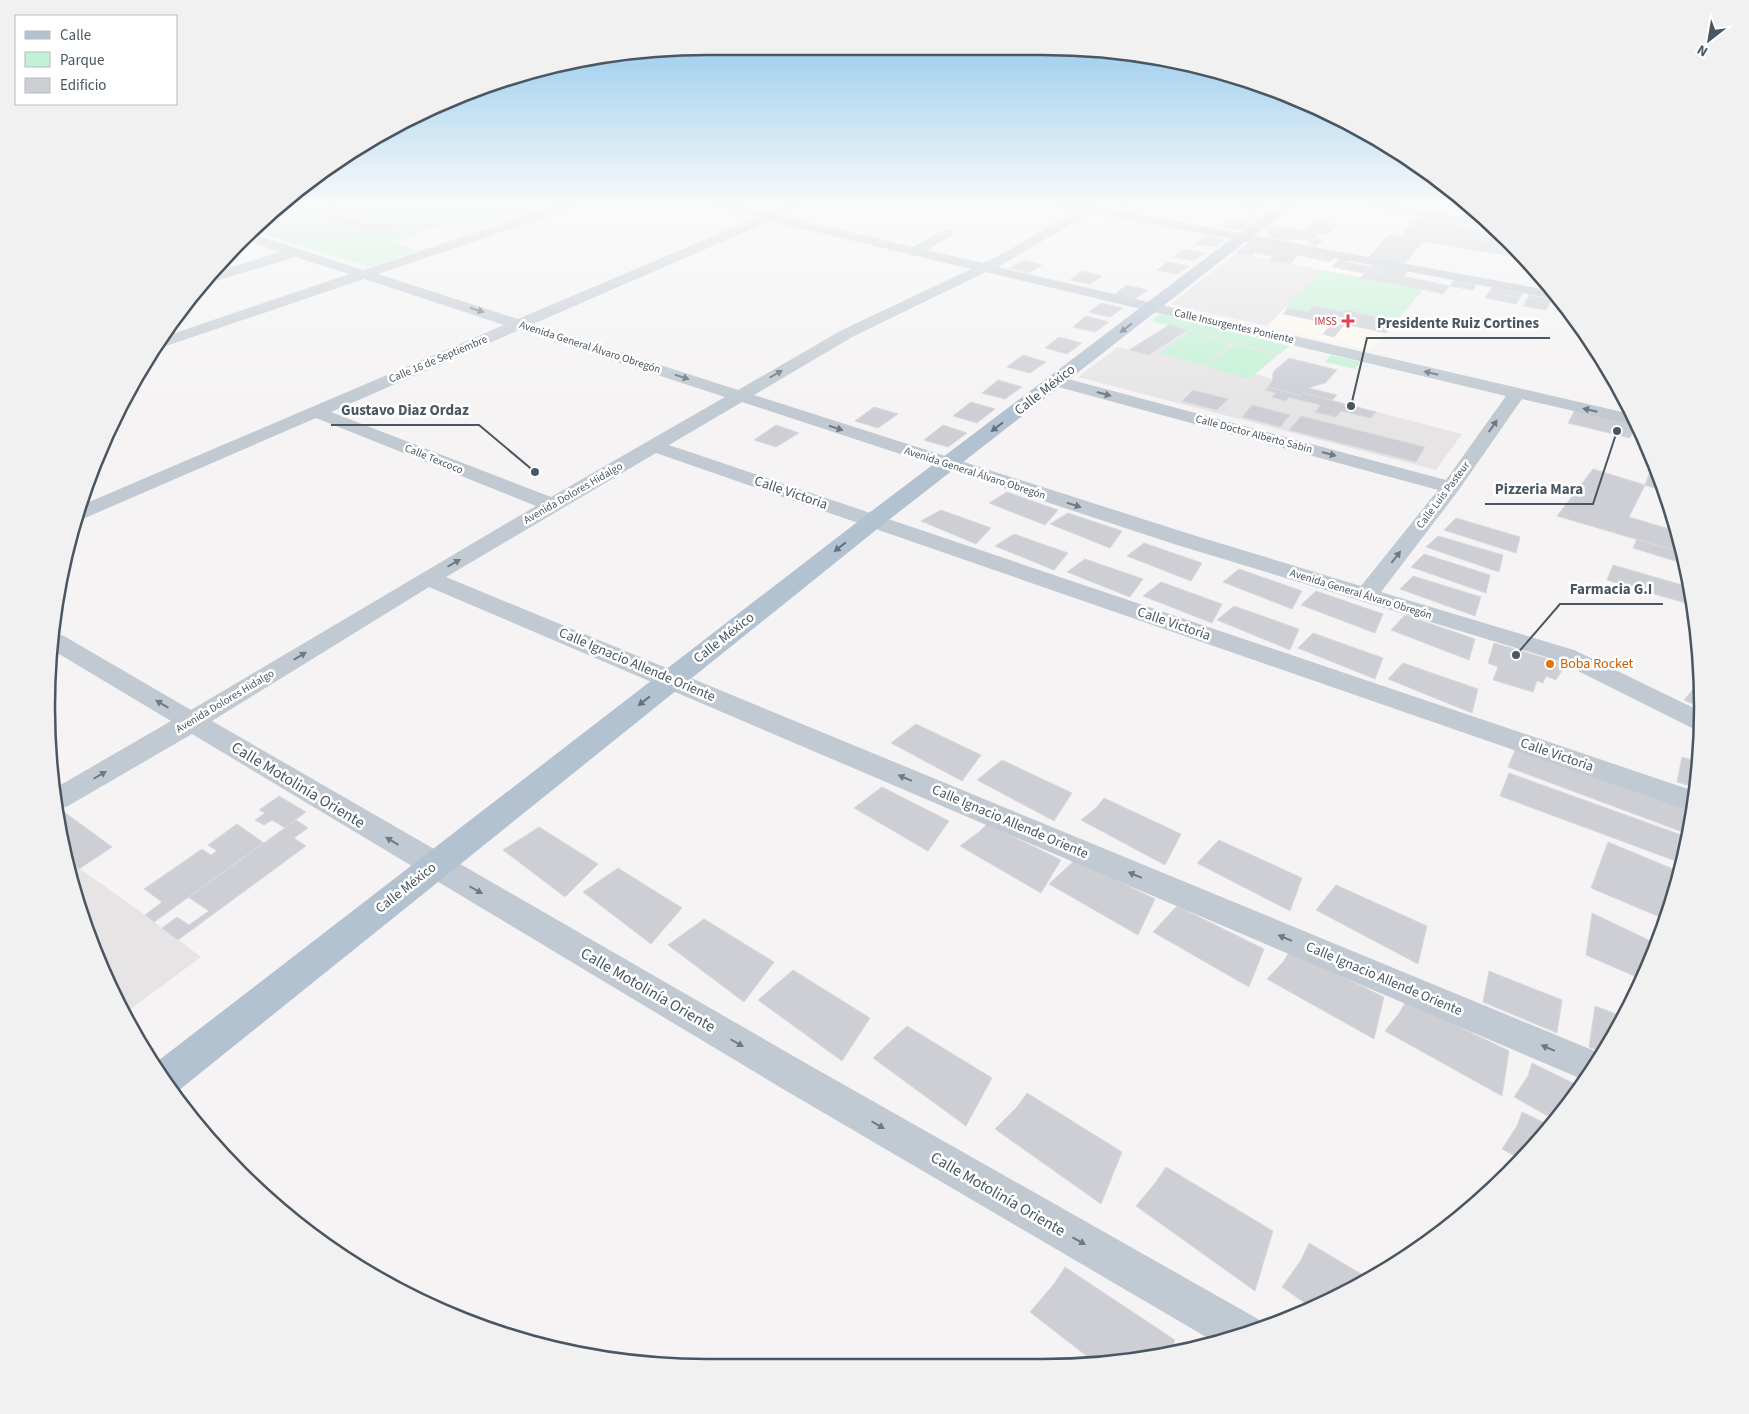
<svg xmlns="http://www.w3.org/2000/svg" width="1749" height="1414" viewBox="0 0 1749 1414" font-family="'Source Sans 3',sans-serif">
  <rect width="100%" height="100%" fill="#f5f3f3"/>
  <path fill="#fdf9ef" d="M 1302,251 L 1372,265 L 1360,278 L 1290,264 Z
    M 1305,288 L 1406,309 L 1370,350 L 1267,326 Z"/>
  <path fill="#e6e4e5" d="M 1236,253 L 1270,260 L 1323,270 L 1267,326 L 1171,304 Z
    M 1160,314 L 1289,346 L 1255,374 L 1273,379 L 1268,387 L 1303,393 L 1462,434 L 1436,470 L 1078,377 L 1118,347 L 1149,355 L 1187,330 L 1151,321 Z
    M 66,859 L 145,915 L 201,957 L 124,1014 L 115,999 L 69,878 Z"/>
  <path fill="#c3f1d5" d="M 287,204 L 559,204 L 503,222 L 450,224 L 394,242 L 419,250 L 370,267 L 252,231 Z
    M 1323,270 L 1423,290 L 1391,327 L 1377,324 L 1382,318 L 1346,310 L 1344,312 L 1314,306 L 1308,312 L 1285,307 Z
    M 1160,314 L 1289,346 L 1280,354 L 1151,321 Z
    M 1189,332 L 1231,343 L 1202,365 L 1159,353 Z
    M 1234,344 L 1277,355 L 1249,379 L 1204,366 Z
    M 1331,355 L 1360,362 L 1355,369 L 1325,362 Z"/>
  <path fill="#cdcfd5" stroke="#d7d9de" d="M 328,204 L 343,204 L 336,214 L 373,225 L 433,223 L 430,227 L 365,231 L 321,217 Z
    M 1112,204 L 1135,204 L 1127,208 L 1110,205 Z
    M 1245,204 L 1252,204 L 1265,206 L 1256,212 L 1238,209 Z
    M 1416,219 L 1467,226 L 1466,228 L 1487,231 L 1474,250 L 1400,237 Z
    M 1229,220 L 1249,224 L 1240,230 L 1221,227 Z
    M 1316,221 L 1338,225 L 1326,235 L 1305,231 Z
    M 1269,226 L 1281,227 L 1303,231 L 1291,241 L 1269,237 L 1272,235 L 1266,234 L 1269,230 L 1265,230 Z
    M 1488,230 L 1497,231 L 1523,258 L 1503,255 L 1509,246 L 1480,241 Z
    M 1303,231 L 1305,231 L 1320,234 L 1311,242 L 1293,238 Z
    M 1390,234 L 1400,237 L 1424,241 L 1404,264 L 1369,257 Z
    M 1205,236 L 1225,240 L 1215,247 L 1195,244 Z
    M 1316,238 L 1323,240 L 1317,246 L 1309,244 Z
    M 1250,241 L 1265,244 L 1252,256 L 1236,253 Z
    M 1480,241 L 1509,246 L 1503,255 L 1474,250 Z
    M 1265,244 L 1282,247 L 1273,256 L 1256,253 Z
    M 1282,247 L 1302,251 L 1290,264 L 1269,260 Z
    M 1183,249 L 1204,253 L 1193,261 L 1173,257 Z
    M 1302,251 L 1335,257 L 1330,262 L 1298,255 Z
    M 1339,258 L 1348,260 L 1341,268 L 1332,267 Z
    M 1023,260 L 1042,265 L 1029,273 L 1010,268 Z
    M 1168,262 L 1189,266 L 1178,274 L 1157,270 Z
    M 1346,262 L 1371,267 L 1364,273 L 1341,269 Z
    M 1372,265 L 1383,267 L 1372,280 L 1360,278 Z
    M 1383,267 L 1395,269 L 1384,282 L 1372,280 Z
    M 1395,269 L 1408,271 L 1397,285 L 1384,282 Z
    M 1082,271 L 1102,276 L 1090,284 L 1070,280 Z
    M 1403,276 L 1432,282 L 1425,290 L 1397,285 Z
    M 1454,280 L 1460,281 L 1465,282 L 1461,288 L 1450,286 Z
    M 1431,282 L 1449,286 L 1443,294 L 1425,290 Z
    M 1465,282 L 1471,284 L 1476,285 L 1473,290 L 1461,288 Z
    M 1126,285 L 1148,290 L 1135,299 L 1114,295 Z
    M 1492,287 L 1522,293 L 1516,304 L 1485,298 Z
    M 1503,290 L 1517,292 L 1522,293 L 1520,298 L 1501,294 Z
    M 1529,295 L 1550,299 L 1552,299 L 1546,310 L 1523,306 Z
    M 1101,303 L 1123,308 L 1110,317 L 1089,312 Z
    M 1314,306 L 1344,312 L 1346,310 L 1382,318 L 1377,324 L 1391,327 L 1386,333 L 1345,324 L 1334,337 L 1323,334 L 1332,324 L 1283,314 L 1288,308 L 1308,312 Z
    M 1086,316 L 1109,322 L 1095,332 L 1073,327 Z
    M 1169,325 L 1187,330 L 1149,355 L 1129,350 Z
    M 1059,337 L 1082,343 L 1067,354 L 1045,348 Z
    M 1023,355 L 1046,362 L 1030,373 L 1007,367 Z
    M 1289,358 L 1337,370 L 1325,383 L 1308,388 L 1337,395 L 1332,400 L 1303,393 L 1301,396 L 1268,387 L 1273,379 L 1272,375 L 1275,370 Z
    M 998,380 L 1022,387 L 1005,399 L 982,393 Z
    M 1268,387 L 1301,396 L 1303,393 L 1376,412 L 1371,418 L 1341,411 L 1336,417 L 1315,412 L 1321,405 L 1289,397 L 1286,401 L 1272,397 L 1276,393 L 1265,390 Z
    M 1193,390 L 1228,399 L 1217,410 L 1182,401 Z
    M 971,402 L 995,409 L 977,423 L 953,416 Z
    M 1252,405 L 1290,415 L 1280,427 L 1242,417 Z
    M 874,407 L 898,414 L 878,428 L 855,421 Z
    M 1575,410 L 1636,424 L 1630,438 L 1568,423 Z
    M 1301,416 L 1425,447 L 1416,462 L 1289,430 Z
    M 776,425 L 799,433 L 776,447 L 754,440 Z
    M 943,425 L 967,433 L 948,447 L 924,440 Z
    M 1653,463 L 1663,491 L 1645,485 Z
    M 1593,469 L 1645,485 L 1629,517 L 1679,532 L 1683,553 L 1557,516 Z
    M 1007,492 L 1058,510 L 1045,525 L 989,503 Z
    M 941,510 L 991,528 L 976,544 L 921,521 Z
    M 1068,513 L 1122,531 L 1110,548 L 1050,524 Z
    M 1456,518 L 1520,537 L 1516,553 L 1444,530 Z
    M 1014,534 L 1068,553 L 1054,570 L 995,546 Z
    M 1438,536 L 1503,555 L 1499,572 L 1426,547 Z
    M 1637,539 L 1683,553 L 1685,564 L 1633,548 Z
    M 1144,543 L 1202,563 L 1191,581 L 1127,556 Z
    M 1424,554 L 1490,575 L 1486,593 L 1411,567 Z
    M 1085,559 L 1143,579 L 1130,597 L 1067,572 Z
    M 1613,565 L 1689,587 L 1692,605 L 1607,580 Z
    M 1239,569 L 1302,591 L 1292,609 L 1223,582 Z
    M 1413,576 L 1481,597 L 1475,616 L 1400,589 Z
    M 1161,582 L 1222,604 L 1212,623 L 1143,596 Z
    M 1316,591 L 1383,614 L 1375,633 L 1301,605 Z
    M 1234,606 L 1299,629 L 1290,650 L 1217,620 Z
    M 1405,615 L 1475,639 L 1469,660 L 1391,630 Z
    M 1313,633 L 1383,658 L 1375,679 L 1298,648 Z
    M 1494,643 L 1566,664 L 1556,680 L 1546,676 L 1543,683 L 1537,681 L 1533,692 L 1493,680 L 1498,667 L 1488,663 Z
    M 1403,663 L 1478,689 L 1472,713 L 1388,679 Z
    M 1701,680 L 1700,707 L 1684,700 Z
    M 916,724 L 981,755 L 962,781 L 891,743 Z
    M 1517,745 L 1694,807 L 1688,834 L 1508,767 Z
    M 1682,757 L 1698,762 L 1697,788 L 1677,782 Z
    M 1002,760 L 1072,793 L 1054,821 L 977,780 Z
    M 1509,773 L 1687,837 L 1681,863 L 1500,796 Z
    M 882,787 L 949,821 L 928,851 L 854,808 Z
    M 279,796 L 306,812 L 285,828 L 272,820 L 264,825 L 255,820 L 265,813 L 259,810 Z
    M 1104,798 L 1181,834 L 1165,865 L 1081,820 L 1097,807 Z
    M 63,811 L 112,847 L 79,869 L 66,859 L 60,813 Z
    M 296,820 L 308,828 L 294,838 L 306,846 L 178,940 L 162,928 L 177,917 L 189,925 L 209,911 L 188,897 Z
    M 237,824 L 264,843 L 154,922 L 145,915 L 162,902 L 144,889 L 202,849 L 211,855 L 217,851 L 208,845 Z
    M 987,824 L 1061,860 L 1041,893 L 960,846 L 979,832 Z
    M 539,827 L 598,864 L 565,897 L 503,850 Z
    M 1219,840 L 1302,878 L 1290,911 L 1197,863 Z
    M 1608,842 L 1673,869 L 1675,861 L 1681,863 L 1667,920 L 1591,888 Z
    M 1075,860 L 1155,899 L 1138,935 L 1049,884 Z
    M 618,868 L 682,908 L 651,944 L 583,892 Z
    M 1336,885 L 1427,926 L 1418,964 L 1316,910 Z
    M 1177,906 L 1264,949 L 1249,987 L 1153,932 Z
    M 1592,913 L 1657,944 L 1641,979 L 1586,955 Z
    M 704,919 L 774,962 L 744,1002 L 668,945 Z
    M 1290,951 L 1384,997 L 1374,1039 L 1267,979 L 1283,962 Z
    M 793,970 L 870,1018 L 842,1061 L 758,1000 Z
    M 1489,971 L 1562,1000 L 1557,1033 L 1483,1002 Z
    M 1406,1001 L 1509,1051 L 1502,1096 L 1385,1031 L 1400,1012 Z
    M 1595,1006 L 1624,1017 L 1614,1037 L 1603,1053 L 1589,1047 Z
    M 907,1026 L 992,1078 L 966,1126 L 873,1058 Z
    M 1532,1063 L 1579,1086 L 1555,1120 L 1514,1097 L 1528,1076 Z
    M 1027,1093 L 1122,1152 L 1101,1204 L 995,1129 L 1017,1107 Z
    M 1522,1112 L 1551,1126 L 1539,1142 L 1521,1159 L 1502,1149 L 1517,1126 Z
    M 1166,1167 L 1273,1231 L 1255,1291 L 1136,1206 L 1156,1182 Z
    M 1309,1243 L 1368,1278 L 1334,1299 L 1312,1308 L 1282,1287 L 1301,1260 Z
    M 1065,1267 L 1175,1340 L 1171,1352 L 1097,1364 L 1030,1312 L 1054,1284 Z"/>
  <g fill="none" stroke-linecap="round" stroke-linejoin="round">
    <path fill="#c1cad2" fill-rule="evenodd" d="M 561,204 L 578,204 L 576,207 L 378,274 L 518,319 L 756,218 L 710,207 L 708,204 L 728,204 L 768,213 L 789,204 L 805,204 L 803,207 L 782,216 L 913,247 L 946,229 L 951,230 L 953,233 L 951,236 L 927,250 L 983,263 L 1004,253 L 1076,211 L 1057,207 L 1055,204 L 1102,204 L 1099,207 L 1553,291 L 1561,300 L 1090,213 L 998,267 L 1635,415 L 1639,426 L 1522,399 L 1458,491 L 1381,592 L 1574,650 L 1700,711 L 1699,730 L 1690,727 L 1556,660 L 1177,545 L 742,402 L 669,445 L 1697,792 L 1693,812 L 656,453 L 446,577 L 1602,1054 L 1584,1080 L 429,587 L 212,721 L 809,1065 L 1258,1319 L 1262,1327 L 1218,1344 L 783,1089 L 192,734 L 68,806 L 60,809 L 57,787 L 171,721 L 54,651 L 56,634 L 64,636 L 191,710 L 536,506 L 316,418 L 85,518 L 75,520 L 82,505 L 504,325 L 364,279 L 166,346 L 157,347 L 166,336 L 349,274 L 295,257 L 216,281 L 208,282 L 215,272 L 281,252 L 241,239 L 250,233 L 363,270 ZM 770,221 L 971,269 L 842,330 L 738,390 L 533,324 ZM 986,272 L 1506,396 L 1446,480 L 1057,376 L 1051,377 L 1048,381 L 1051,385 L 1438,490 L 1361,586 L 1193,535 L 754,395 L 854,336 ZM 519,330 L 725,397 L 551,497 L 331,412 Z
      M 901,204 L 915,204 L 909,208 L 903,207 Z
      M 1359,204 L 1384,204 L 1488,221 L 1495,229 L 1365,208 Z"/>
    <path fill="#b3c2d1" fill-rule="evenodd" d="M 1283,204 L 1297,204 L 1249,239 L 881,526 L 178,1091 L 173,1093 L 154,1064 L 865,516 L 1239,233 Z"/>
  </g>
  <defs><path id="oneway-solid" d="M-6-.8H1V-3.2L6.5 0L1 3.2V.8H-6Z" transform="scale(1.25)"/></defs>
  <g fill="#6e7983">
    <use href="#oneway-solid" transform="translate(477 310) rotate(18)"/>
    <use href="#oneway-solid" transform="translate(1431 373) rotate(-167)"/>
    <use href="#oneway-solid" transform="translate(776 374) rotate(-30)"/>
    <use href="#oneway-solid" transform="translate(682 377) rotate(18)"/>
    <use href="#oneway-solid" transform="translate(1104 394) rotate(15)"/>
    <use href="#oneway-solid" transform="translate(1590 410) rotate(-167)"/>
    <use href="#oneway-solid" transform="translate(1493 426) rotate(-55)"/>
    <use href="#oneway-solid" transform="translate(836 428) rotate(18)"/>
    <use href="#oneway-solid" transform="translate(1329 454) rotate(15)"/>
    <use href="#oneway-solid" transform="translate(1074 505) rotate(18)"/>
    <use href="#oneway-solid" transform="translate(1396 557) rotate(-52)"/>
    <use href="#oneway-solid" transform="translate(454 563) rotate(-30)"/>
    <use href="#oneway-solid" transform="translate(300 656) rotate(-31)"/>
    <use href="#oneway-solid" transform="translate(162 704) rotate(-149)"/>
    <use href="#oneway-solid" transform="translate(100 775) rotate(-30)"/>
    <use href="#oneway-solid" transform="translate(905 778) rotate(-157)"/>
    <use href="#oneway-solid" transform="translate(392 841) rotate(-149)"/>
    <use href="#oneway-solid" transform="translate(1135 875) rotate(-157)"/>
    <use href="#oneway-solid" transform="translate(476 890) rotate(30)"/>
    <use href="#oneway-solid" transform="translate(1285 938) rotate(-157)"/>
    <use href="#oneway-solid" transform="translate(737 1043) rotate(30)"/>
    <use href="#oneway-solid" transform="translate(1548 1048) rotate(-157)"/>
    <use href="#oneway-solid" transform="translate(878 1125) rotate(30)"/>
    <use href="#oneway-solid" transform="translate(1079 1241) rotate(29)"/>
  </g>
  <g fill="#64717d">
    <use href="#oneway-solid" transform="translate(1126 328) rotate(142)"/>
    <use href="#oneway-solid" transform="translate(997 427) rotate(142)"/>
    <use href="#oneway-solid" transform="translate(840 547) rotate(142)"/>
    <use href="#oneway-solid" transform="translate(644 701) rotate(142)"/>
  </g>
  <linearGradient id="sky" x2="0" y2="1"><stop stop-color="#85c3ea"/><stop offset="0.51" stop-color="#fafafa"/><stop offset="1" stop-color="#fafafa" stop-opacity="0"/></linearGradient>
  <rect width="1749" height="402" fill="url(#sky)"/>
  <path fill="#e0444e" stroke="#fff" stroke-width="2" d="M1345.5 313.5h5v5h5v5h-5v5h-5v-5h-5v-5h5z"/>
  <circle fill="#e8710a" stroke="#fff" stroke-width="2" cx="1550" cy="664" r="5"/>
  <g text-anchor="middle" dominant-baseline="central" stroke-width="5" stroke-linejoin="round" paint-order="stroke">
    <g font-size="11" fill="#be3a42" stroke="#fff" text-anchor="end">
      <text x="1337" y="321">IMSS</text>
    </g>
    <g font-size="11" fill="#4a5661" stroke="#fff">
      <text transform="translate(1234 326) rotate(13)">Calle Insurgentes Poniente</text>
      <text transform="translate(590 347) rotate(18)">Avenida General Álvaro Obregón</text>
      <text transform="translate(438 359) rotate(-23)">Calle 16 de Septiembre</text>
      <text transform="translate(1254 434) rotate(15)">Calle Doctor Alberto Sabin</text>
      <text transform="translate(434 459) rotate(22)">Calle Texcoco</text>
      <text transform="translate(975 473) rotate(18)">Avenida General Álvaro Obregón</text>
      <text transform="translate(573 493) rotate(-30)">Avenida Dolores Hidalgo</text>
      <text transform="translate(1443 495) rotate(-53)">Calle Luis Pasteur</text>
      <text transform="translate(1361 594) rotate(17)">Avenida General Álvaro Obregón</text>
      <text transform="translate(225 701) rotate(-31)">Avenida Dolores Hidalgo</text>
    </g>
    <g font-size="14" fill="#4a5661" stroke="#fff">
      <text transform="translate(1045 390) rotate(-38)">Calle México</text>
      <text transform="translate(791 493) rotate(19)">Calle Victoria</text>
      <text transform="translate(1174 624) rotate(19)">Calle Victoria</text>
      <text transform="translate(724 638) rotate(-38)">Calle México</text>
      <text transform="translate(637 665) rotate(23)">Calle Ignacio Allende Oriente</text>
      <text transform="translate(1557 755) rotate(19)">Calle Victoria</text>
      <text transform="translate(1010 822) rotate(23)">Calle Ignacio Allende Oriente</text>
      <text transform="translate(406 888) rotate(-38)">Calle México</text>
      <text transform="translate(1384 979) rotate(23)">Calle Ignacio Allende Oriente</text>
    </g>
    <g font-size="14" fill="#c56008" stroke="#fff" text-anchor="start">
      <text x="1560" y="664">Boba Rocket</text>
    </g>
    <g font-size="16" fill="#4a5661" stroke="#fff">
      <text transform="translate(298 785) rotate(31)">Calle Motolinía Oriente</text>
      <text transform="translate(648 990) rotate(30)">Calle Motolinía Oriente</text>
      <text transform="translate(998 1194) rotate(30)">Calle Motolinía Oriente</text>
    </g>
  </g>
  <path d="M0 0H1749V1414H0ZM707 55H1042A652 652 0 0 1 1694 707V707A652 652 0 0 1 1042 1359H707A652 652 0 0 1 55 707V707A652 652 0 0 1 707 55Z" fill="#f1f1f2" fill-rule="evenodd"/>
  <path fill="none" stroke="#4a5661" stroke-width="2.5" d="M707 55H1042A652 652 0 0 1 1694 707V707A652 652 0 0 1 1042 1359H707A652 652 0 0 1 55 707V707A652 652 0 0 1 707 55Z"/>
  <path fill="none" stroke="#4a5661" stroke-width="2" d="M1351 406L1367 338H1550M535 472L479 425H331M1617 431L1593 504H1485M1516 655L1560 604H1663"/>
  <g fill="#4a5661" stroke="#fff" stroke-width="2">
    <circle cx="1351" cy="406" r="5"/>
    <circle cx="535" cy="472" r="5"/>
    <circle cx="1617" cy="431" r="5"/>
    <circle cx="1516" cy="655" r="5"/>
  </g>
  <g font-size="15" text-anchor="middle" font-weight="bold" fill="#4a5661" stroke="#fff" stroke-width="5" stroke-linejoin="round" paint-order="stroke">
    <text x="1458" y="328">Presidente Ruiz Cortines</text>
    <text x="405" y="415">Gustavo Diaz Ordaz</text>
    <text x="1539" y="494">Pizzeria Mara</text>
    <text x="1611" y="594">Farmacia G.I</text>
  </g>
  <rect x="15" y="15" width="162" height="90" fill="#ffffff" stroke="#b7bbc0"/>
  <rect x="25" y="31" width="25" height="8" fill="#b3c2d1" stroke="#b7bbc0"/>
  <text x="60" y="40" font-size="15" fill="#4a5661">Calle</text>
  <rect x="25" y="52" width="25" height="15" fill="#c3f1d5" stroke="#b7bbc0"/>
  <text x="60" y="65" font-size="15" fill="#4a5661">Parque</text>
  <rect x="25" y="78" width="25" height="15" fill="#cdcfd5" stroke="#b7bbc0"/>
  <text x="60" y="90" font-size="15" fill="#4a5661">Edificio</text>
  <g transform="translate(1709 40) rotate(211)" stroke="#ffffff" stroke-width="4" paint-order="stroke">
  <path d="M0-4L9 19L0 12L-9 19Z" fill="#4a5661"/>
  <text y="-8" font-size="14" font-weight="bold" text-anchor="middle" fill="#4a5661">N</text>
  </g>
</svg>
